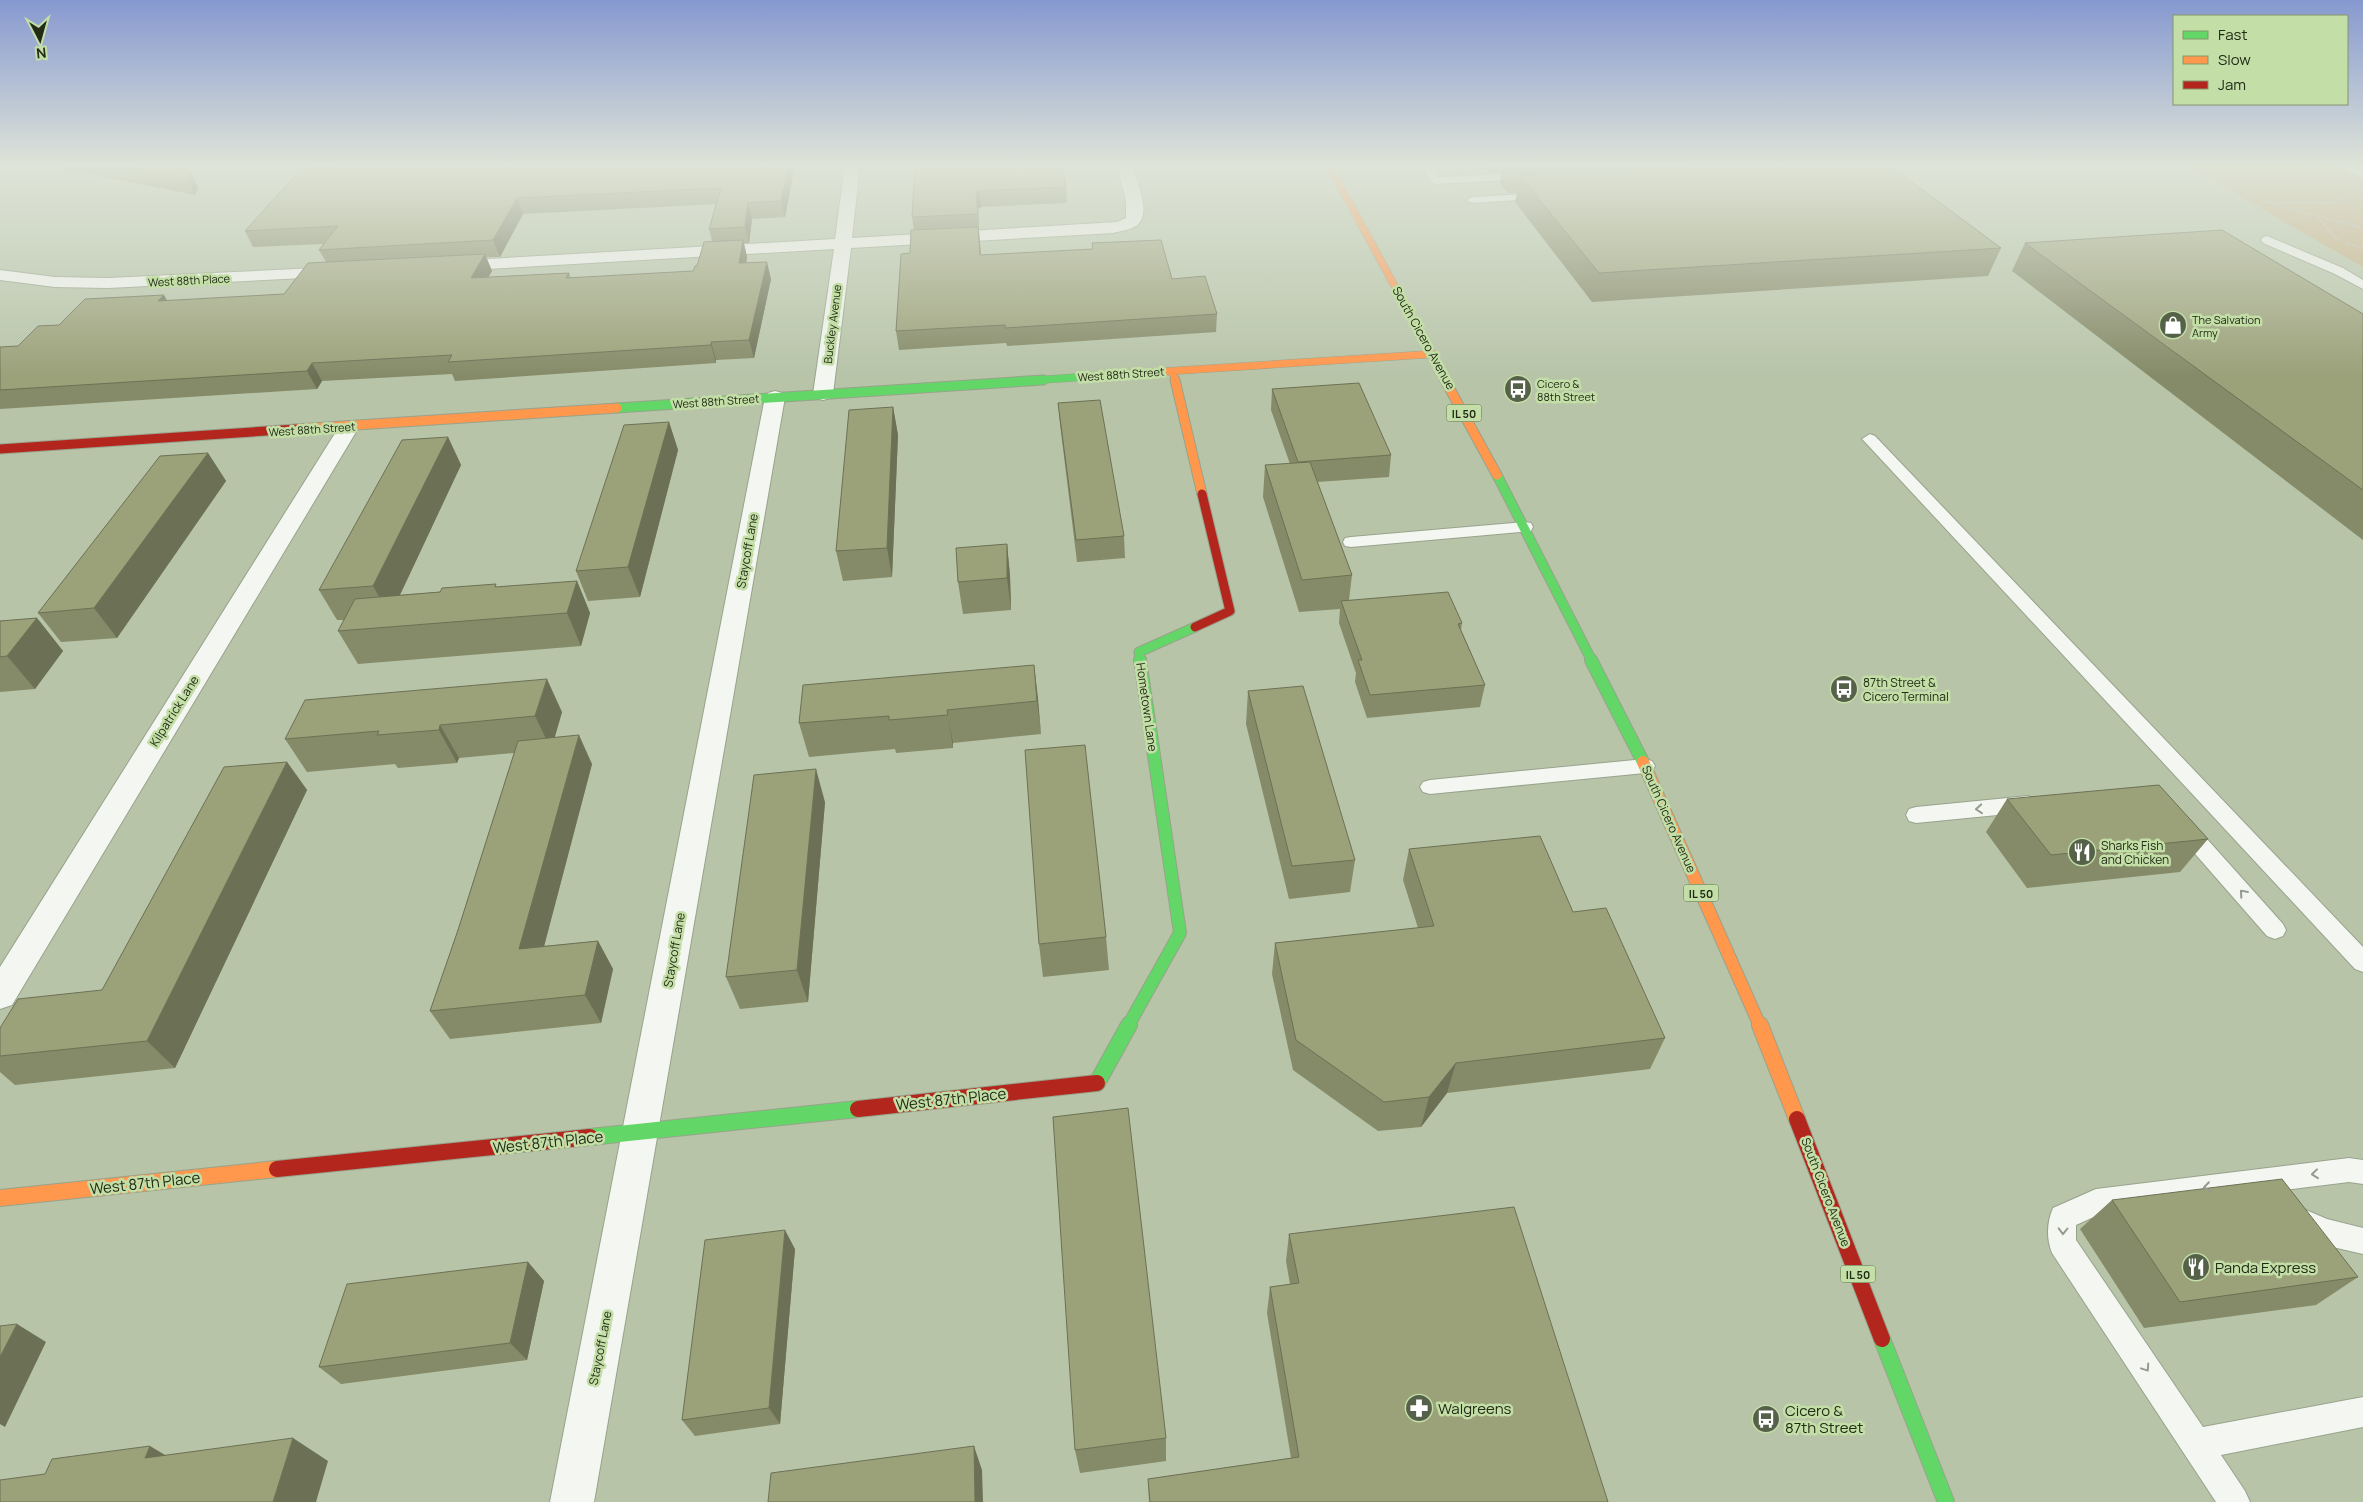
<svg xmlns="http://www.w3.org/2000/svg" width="2363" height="1502" viewBox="0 0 2363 1502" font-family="Manrope,sans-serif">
  <rect width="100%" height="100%" fill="#b7c4a8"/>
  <path fill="#c4ac7d" d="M 2186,165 L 2334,165 L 2363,180 L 2363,267 Z"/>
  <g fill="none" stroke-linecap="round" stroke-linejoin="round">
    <g stroke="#98a38c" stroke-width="2">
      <path id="lane" d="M 1421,165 L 1432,165 L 1439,177 L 1528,173 L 1534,176 L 1528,179 L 1436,184 L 1432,183 Z
        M 1544,193 L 1548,194 L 1550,196 L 1548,198 L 1472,203 L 1466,200 L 1472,197 Z
        M 2267,236 L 2343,268 L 2363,280 L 2363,289 L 2335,274 L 2263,243 L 2261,240 L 2263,237 Z
        M 1870,434 L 1875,436 L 2363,947 L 2363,972 L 2355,969 L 1865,442 L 1862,439 Z
        M 1525,522 L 1531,523 L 1533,527 L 1531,531 L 1351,547 L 1345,546 L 1343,542 L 1345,538 L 1351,537 Z
        M 1645,759 L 1652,761 L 1655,766 L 1652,771 L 1645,773 L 1430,794 L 1423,792 L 1420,787 L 1423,782 L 1430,780 Z
        M 2028,796 L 2035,799 L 2038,804 L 2035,809 L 2028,812 L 1916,823 L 1909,821 L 1906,815 L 1909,809 L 1916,807 Z
        M 2183,818 L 2190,820 L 2283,924 L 2286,930 L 2283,936 L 2275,939 L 2267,936 L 2176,832 L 2172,826 L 2176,820 Z
        M 2349,1158 L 2363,1160 L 2363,1184 L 2349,1182 L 2275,1191 L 2279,1200 L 2276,1209 L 2266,1213 L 2256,1209 L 2237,1195 L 2098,1215 L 2076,1225 L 2076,1240 L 2203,1427 L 2363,1397 L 2363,1427 L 2221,1455 L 2245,1491 L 2250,1502 L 2216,1502 L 2052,1253 C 2046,1238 2047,1222 2053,1208 L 2096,1189 Z
        M 2299,1207 L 2327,1219 L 2363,1228 L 2363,1254 L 2324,1245 L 2289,1229 L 2285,1220 L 2289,1211 Z"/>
    </g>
    <g stroke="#98a38c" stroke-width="2">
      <path id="street" d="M 845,165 L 860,165 L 852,238 L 1117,222 L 1126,218 L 1126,201 L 1117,165 L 1132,165 C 1136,180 1153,214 1136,226 C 1130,230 1120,231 1113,233 L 851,248 L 833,394 L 830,398 L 823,400 L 816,398 L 813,394 L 834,249 L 452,271 L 446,270 L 443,266 L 446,262 L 452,261 L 835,239 Z
        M 2340,165 L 2363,167 L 2363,178 L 2342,168 Z
        M 337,267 L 343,268 L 346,272 L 343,276 L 108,288 L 55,287 L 0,280 L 0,270 L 55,277 L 108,278 Z
        M 775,391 L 782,393 L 785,397 L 594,1502 L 550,1502 L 765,397 L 768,393 Z
        M 349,421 L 356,423 L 359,427 L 12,1005 L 0,1009 L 0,967 L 339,427 L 342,423 Z"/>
    </g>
    <g stroke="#98a38c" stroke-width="8">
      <path id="fast-far3" d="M 1024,381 L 1110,375"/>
    </g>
    <g stroke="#98a38c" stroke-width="11">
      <path id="fast-far2" d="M 617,408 L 1043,380
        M 1497,475 L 1592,661
        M 1140,661 L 1139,652 L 1195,627"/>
    </g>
    <g stroke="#98a38c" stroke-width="14">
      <path id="fast-far1" d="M 1591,660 L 1643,762
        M 1128,1026 L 1180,933 L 1140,660"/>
    </g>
    <g stroke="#98a38c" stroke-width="18">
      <path id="fast" d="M 1097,1083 L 1129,1025
        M 590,1137 L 858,1109
        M 1882,1339 L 1946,1502"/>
    </g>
    <g stroke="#98a38c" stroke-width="8">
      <path id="slow-far3" d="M 1329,165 L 1446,381
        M 1173,371 L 1175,381
        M 1110,375 L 1433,354"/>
    </g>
    <g stroke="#98a38c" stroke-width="11">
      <path id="slow-far2" d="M 1175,380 L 1202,494
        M 1445,380 L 1497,475
        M 296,429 L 617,408"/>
    </g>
    <g stroke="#98a38c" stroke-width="14">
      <path id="slow-far1" d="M 1643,762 L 1760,1026"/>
    </g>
    <g stroke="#98a38c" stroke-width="18">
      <path id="slow" d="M 1760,1025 L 1797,1119
        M 0,1198 L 277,1169"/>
    </g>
    <g stroke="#98a38c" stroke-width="11">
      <path id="jam-far1" d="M 0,449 L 296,429
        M 1195,627 L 1230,611 L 1202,494"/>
    </g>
    <g stroke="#98a38c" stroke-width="18">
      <path id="jam" d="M 858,1109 L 1097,1083
        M 1797,1119 L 1882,1339
        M 277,1169 L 590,1137"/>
    </g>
    <path stroke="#c0c4bc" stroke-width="2" stroke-dasharray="1 1" stroke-linecap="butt" d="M 2301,165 L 2322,177
      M 2350,196 L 2331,203 L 2265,202 L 2363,228
      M 2317,216 L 2339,242
      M 2346,243 L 2363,248"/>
    <use href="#lane" fill="#f4f6f2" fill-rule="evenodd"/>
    <use href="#street" fill="#f4f6f2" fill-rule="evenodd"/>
    <use href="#fast-far3" stroke="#63d668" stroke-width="7"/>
    <use href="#fast-far2" stroke="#63d668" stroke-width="9"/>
    <use href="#fast-far1" stroke="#63d668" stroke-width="12"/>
    <use href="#fast" stroke="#63d668" stroke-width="16"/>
    <use href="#slow-far3" stroke="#ff974d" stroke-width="7"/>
    <use href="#slow-far2" stroke="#ff974d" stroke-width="9"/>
    <use href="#slow-far1" stroke="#ff974d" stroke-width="12"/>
    <use href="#slow" stroke="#ff974d" stroke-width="16"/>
    <use href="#jam-far1" stroke="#b3261e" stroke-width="9"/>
    <use href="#jam" stroke="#b3261e" stroke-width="16"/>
  </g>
  <path fill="#858a68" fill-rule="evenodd" d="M 45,165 L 178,165 L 198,187 L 195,195 Z
    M 795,165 L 785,217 L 752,219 L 749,243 L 744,243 L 747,257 L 746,263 L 771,279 L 754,358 L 716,360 L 716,363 L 455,381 L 452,374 L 322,381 L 317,389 L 0,409 L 0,347 L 18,346 L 167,301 L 284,294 L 326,262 L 319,250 L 324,244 L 253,247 L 245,231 ZM 716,204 L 709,229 L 712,241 L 693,271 L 571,278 L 569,273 L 488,277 L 492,271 L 486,257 L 500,257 L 523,214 Z
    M 915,165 L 1066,187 L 1067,203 L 981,207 L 978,209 L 979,230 L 981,255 L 1093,249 L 1092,243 L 1172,279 L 1217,314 L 1216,332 L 1007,346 L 1006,343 L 899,350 L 896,331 L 914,230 L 912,217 Z
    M 1486,165 L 1889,165 L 2001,248 L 1988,276 L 1592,302 L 1515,202 L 1517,193 L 1508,193 L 1500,183 L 1502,172 L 1492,173 Z
    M 2025,243 L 2363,314 L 2363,540 L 2012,271 Z
    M 1272,389 L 1391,455 L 1389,477 L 1317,482 L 1352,575 L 1349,600 L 1462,623 L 1461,630 L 1485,685 L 1480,707 L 1367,718 L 1355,682 L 1356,673 L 1339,623 L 1340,609 L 1299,612 L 1263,497 L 1265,465 L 1290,464 L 1271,410 Z
    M 1058,403 L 1124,536 L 1125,558 L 1077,562 L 1060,424 Z
    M 893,407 L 898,435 L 892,577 L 843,581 L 836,551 Z
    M 669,422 L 678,450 L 640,597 L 588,601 L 576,571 Z
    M 448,437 L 461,465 L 400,595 L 577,581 L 590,613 L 581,646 L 358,664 L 338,631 L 344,620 L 337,620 L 319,590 Z
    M 208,453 L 226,481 L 117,638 L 61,642 L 38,613 Z
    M 1007,544 L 1010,576 L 1011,610 L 963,614 L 958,582 Z
    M 37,618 L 63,651 L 35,689 L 0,692 L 0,621 Z
    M 1034,665 L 1041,734 L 953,743 L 953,748 L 896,753 L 895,749 L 809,757 L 799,723 Z
    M 1248,691 L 1355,860 L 1350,892 L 1289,899 L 1246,724 Z
    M 562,712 L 555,737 L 592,764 L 544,946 L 598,941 L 613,969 L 601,1023 L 450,1039 L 430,1011 L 458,930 L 514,753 L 459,758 L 457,763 L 398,768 L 395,764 L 307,772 L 285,739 Z
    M 287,762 L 307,790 L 175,1068 L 15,1085 L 0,1072 L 0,1028 L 102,990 Z
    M 2007,799 L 2208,839 L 2180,872 L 2027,888 L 1986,832 Z
    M 825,802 L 808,1002 L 740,1009 L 726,977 Z
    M 1409,849 L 1573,912 L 1665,1038 L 1650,1069 L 1447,1093 L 1421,1127 L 1378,1131 L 1293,1070 L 1272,974 L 1275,943 L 1418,928 L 1403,880 Z
    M 1106,937 L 1109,970 L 1043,977 L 1039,944 Z
    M 2112,1200 L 2358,1277 L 2316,1305 L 2144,1328 L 2080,1229 Z
    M 1289,1234 L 1608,1502 L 1149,1502 L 1148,1479 L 1291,1458 L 1267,1313 L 1270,1287 L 1290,1284 L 1286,1261 Z
    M 795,1249 L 780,1424 L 695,1436 L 682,1420 Z
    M 528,1262 L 544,1281 L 527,1360 L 341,1384 L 319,1367 Z
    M 1166,1438 L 1166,1461 L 1080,1473 L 1075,1450 Z"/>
  <path fill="#6c7155" d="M 789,165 L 795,165 L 785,217 L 781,201 Z
    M 190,171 L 198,187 L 195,195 L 187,179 Z
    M 979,191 L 981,207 L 978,209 L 979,230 L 976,193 Z
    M 517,198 L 523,214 L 500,257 L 493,240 Z
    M 748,203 L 752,219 L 749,243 L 745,227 Z
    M 978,227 L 980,244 L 982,272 L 980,255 Z
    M 743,240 L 747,257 L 744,280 L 739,263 Z
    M 485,254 L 492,271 L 478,295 L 471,278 Z
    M 767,262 L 771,279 L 754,358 L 749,340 Z
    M 164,295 L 174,313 L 158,301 Z
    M 711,342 L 716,360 L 716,363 L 711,345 Z
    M 312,363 L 322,381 L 317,389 L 307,371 Z
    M 893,407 L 898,435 L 892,577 L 887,548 Z
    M 669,422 L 678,450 L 640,597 L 628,567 Z
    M 448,437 L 461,465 L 390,616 L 373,586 Z
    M 208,453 L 226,481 L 117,638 L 94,608 Z
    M 1007,544 L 1010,576 L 1011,610 L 1007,578 Z
    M 577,581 L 590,613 L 581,646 L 567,613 Z
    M 37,618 L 63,651 L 35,689 L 7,656 Z
    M 1034,665 L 1038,698 L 1041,734 L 1037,701 Z
    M 547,679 L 562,712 L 551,749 L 535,716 Z
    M 947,710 L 953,743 L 953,748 L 948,715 Z
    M 440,725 L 459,758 L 457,763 L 439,730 Z
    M 579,735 L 592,764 L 536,977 L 519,949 Z
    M 287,762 L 307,790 L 175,1068 L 147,1041 Z
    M 816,769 L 825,802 L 808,1002 L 797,970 Z
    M 598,941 L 613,969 L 601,1023 L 585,995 Z
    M 1456,1063 L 1447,1093 L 1421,1127 L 1429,1097 Z
    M 785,1230 L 795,1249 L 780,1424 L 769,1408 Z
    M 528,1262 L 544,1281 L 527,1360 L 510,1343 Z
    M 17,1324 L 46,1342 L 5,1427 L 0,1424 L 0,1357 Z
    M 293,1438 L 328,1461 L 316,1502 L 273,1502 Z
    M 150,1446 L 190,1470 L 145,1458 Z
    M 974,1446 L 982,1470 L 983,1502 L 975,1502 Z"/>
  <path fill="#9ba179" stroke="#6c7155" d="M 114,165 L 178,165 L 190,171 L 187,179 Z
    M 369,165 L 789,165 L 781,201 L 748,203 L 745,227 L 709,229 L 721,188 L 517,198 L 493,240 L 319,250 L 338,226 L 245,231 L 302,168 Z
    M 915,165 L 1062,165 L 1066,187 L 979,191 L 976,193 L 978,214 L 912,217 Z
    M 1714,165 L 1889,165 L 2001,248 L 1599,273 L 1520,176 Z
    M 978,227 L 980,255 L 1093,249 L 1092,243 L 1161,240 L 1172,279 L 1205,276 L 1217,314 L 1005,328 L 1005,325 L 896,331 L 901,254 L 910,253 L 911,230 Z
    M 2222,230 L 2363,314 L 2363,490 L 2025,243 Z
    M 743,240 L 739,263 L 767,262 L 749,340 L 711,342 L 711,345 L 448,362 L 452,355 L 312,363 L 307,371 L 0,390 L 0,347 L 18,346 L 38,326 L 59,325 L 85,299 L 164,295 L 158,301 L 284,294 L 308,263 L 485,254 L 471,278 L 569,273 L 566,278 L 693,271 L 695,266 L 697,266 L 704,242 Z
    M 1359,383 L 1391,455 L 1298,462 L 1272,389 Z
    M 1100,400 L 1124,536 L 1076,540 L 1058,403 Z
    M 893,407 L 887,548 L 836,551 L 849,410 Z
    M 669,422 L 628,567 L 576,571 L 624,425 Z
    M 448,437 L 373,586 L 319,590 L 402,440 Z
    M 208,453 L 94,608 L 38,613 L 160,456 Z
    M 1310,462 L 1352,575 L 1302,580 L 1265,465 Z
    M 1007,544 L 1007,578 L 958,582 L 956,548 Z
    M 577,581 L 567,613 L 338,631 L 355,599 L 440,592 L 442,588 L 496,584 L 495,587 Z
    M 1448,592 L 1462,623 L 1458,624 L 1485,685 L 1370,695 L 1358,660 L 1362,660 L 1341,601 Z
    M 37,618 L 7,656 L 0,657 L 0,621 Z
    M 1034,665 L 1037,701 L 947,710 L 948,715 L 889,720 L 889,716 L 799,723 L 803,685 Z
    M 547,679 L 535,716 L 440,725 L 439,730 L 377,735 L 379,731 L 285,739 L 305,700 Z
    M 1303,686 L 1355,860 L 1292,866 L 1248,691 Z
    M 579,735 L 519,949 L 598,941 L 585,995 L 430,1011 L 458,930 L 518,741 Z
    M 1085,745 L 1106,937 L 1039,944 L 1025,750 Z
    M 287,762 L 147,1041 L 0,1056 L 0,1028 L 18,999 L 102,990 L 224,767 Z
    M 816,769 L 797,970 L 726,977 L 754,775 Z
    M 2159,785 L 2208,839 L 2051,855 L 2007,799 Z
    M 1540,836 L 1573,912 L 1606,908 L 1665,1038 L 1456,1063 L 1429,1097 L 1384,1102 L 1296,1040 L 1275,943 L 1434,926 L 1409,849 Z
    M 1128,1108 L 1166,1438 L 1075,1450 L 1053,1117 Z
    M 2282,1179 L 2358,1277 L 2180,1302 L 2112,1200 Z
    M 1514,1207 L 1608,1502 L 1150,1502 L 1148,1479 L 1299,1457 L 1270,1287 L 1299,1283 L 1289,1234 Z
    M 785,1230 L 769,1408 L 682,1420 L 705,1240 Z
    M 528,1262 L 510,1343 L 319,1367 L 347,1284 Z
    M 17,1324 L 0,1357 L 0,1326 Z
    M 293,1438 L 273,1502 L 0,1502 L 0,1480 L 45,1474 L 52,1459 L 150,1446 L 145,1458 Z
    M 974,1446 L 975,1502 L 768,1502 L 771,1473 Z"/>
  <defs><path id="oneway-chevron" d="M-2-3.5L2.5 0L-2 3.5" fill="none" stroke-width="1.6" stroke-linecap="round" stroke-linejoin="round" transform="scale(1.25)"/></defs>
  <g stroke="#959b8f">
    <use href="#oneway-chevron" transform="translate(1979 809) rotate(175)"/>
    <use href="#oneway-chevron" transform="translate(2243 893) rotate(-131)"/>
    <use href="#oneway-chevron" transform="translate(2315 1174) rotate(174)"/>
    <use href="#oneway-chevron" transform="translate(2207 1187) rotate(172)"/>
    <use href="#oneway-chevron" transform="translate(2063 1231) rotate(91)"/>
    <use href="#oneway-chevron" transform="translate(2146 1368) rotate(56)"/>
  </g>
  <linearGradient id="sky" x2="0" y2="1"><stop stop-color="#8699d0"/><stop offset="0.44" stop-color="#dfe4d8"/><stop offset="1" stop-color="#dfe4d8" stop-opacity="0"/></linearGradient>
  <rect width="2363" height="376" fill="url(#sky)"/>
  <defs>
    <g id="shop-disc" transform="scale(1.4375)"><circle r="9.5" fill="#566149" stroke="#c4dea7"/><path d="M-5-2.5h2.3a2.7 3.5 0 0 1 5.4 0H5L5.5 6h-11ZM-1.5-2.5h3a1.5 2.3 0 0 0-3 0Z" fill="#fff"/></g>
    <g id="bus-disc" transform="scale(1.4375)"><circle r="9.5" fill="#566149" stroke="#c4dea7"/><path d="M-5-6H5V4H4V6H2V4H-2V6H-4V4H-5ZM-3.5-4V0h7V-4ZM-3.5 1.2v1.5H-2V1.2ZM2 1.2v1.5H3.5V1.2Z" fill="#fff"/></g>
    <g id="restaurant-disc" transform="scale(1.4375)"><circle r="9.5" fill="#566149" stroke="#c4dea7"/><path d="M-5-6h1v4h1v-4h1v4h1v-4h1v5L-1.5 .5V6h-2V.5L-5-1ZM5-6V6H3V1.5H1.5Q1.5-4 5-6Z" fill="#fff"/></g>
    <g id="pharmacy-disc" transform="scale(1.4375)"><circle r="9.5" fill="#566149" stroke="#c4dea7"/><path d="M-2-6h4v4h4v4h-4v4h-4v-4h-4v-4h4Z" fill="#fff"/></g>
  </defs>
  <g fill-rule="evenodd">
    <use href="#shop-disc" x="2173" y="325"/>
    <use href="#bus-disc" x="1518" y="389"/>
    <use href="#bus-disc" x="1844" y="689"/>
    <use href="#restaurant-disc" x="2082" y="852"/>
    <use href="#restaurant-disc" x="2196" y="1267"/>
    <use href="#pharmacy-disc" x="1419" y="1408"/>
    <use href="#bus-disc" x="1766" y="1419"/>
  </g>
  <g text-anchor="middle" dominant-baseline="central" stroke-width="5" stroke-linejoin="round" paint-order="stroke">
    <g font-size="11" fill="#212b16" stroke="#c4dea7">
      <text transform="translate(189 280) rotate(-3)">West 88th Place</text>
      <text transform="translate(832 324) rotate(-83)">Buckley Avenue</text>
      <text transform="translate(1121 374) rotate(-4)">West 88th Street</text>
      <text transform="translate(716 401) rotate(-4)">West 88th Street</text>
      <text transform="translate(312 429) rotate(-4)">West 88th Street</text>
    </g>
    <g font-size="11" fill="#212b16" stroke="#c4dea7" text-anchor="start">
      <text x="2192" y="319">The Salvation<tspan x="2192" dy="13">Army</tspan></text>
      <text x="1537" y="383">Cicero &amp;<tspan x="1537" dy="13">88th Street</tspan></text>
    </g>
    <g fill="#c4dea7" stroke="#526142" stroke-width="1">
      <rect x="1446.5" y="404.5" width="35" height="17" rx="4"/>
      <rect x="1683.5" y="884.5" width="35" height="17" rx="4"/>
      <rect x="1840.5" y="1265.5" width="35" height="17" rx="4"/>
    </g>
    <g font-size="11" font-weight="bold" fill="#212b16">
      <text x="1464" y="413">IL 50</text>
      <text x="1701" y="893">IL 50</text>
      <text x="1858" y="1274">IL 50</text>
    </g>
    <g font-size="12" fill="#212b16" stroke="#c4dea7">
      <text transform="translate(1424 338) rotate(61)">South Cicero Avenue</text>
      <text transform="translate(747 551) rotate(-80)">Staycoff Lane</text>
      <text transform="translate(1147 707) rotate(82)">Hometown Lane</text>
      <text transform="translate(174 711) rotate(-58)">Kilpatrick Lane</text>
      <text transform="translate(1669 819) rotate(66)">South Cicero Avenue</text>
      <text transform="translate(674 950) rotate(-80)">Staycoff Lane</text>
      <text transform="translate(1826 1192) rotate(69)">South Cicero Avenue</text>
      <text transform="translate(600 1348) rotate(-79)">Staycoff Lane</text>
    </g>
    <g font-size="12" fill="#212b16" stroke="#c4dea7" text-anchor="start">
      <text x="1863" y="682">87th Street &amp;<tspan x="1863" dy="14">Cicero Terminal</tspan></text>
      <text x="2101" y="845">Sharks Fish<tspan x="2101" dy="14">and Chicken</tspan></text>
    </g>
    <g font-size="15" fill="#212b16" stroke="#c4dea7">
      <text transform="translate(951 1099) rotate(-6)">West 87th Place</text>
      <text transform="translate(548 1142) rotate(-6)">West 87th Place</text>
      <text transform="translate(145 1183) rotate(-6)">West 87th Place</text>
    </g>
    <g font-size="15" fill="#212b16" stroke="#c4dea7" text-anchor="start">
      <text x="2215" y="1267">Panda Express</text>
      <text x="1438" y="1408">Walgreens</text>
      <text x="1785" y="1410">Cicero &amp;<tspan x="1785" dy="17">87th Street</tspan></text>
    </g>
  </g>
  <rect x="2173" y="15" width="175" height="90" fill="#c4dea7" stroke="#83966d"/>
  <rect x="2183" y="31" width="25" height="8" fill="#63d668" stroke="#83966d"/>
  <text x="2218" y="40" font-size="15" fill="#212b16">Fast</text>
  <rect x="2183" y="56" width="25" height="8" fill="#ff974d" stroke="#83966d"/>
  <text x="2218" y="65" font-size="15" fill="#212b16">Slow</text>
  <rect x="2183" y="81" width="25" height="8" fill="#b3261e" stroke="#83966d"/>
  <text x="2218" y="90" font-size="15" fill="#212b16">Jam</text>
  <g transform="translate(40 40) rotate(174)" stroke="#c4dea7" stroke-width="4" paint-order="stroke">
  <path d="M0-4L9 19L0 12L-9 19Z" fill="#212b16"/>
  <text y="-8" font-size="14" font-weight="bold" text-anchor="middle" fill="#212b16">N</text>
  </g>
</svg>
